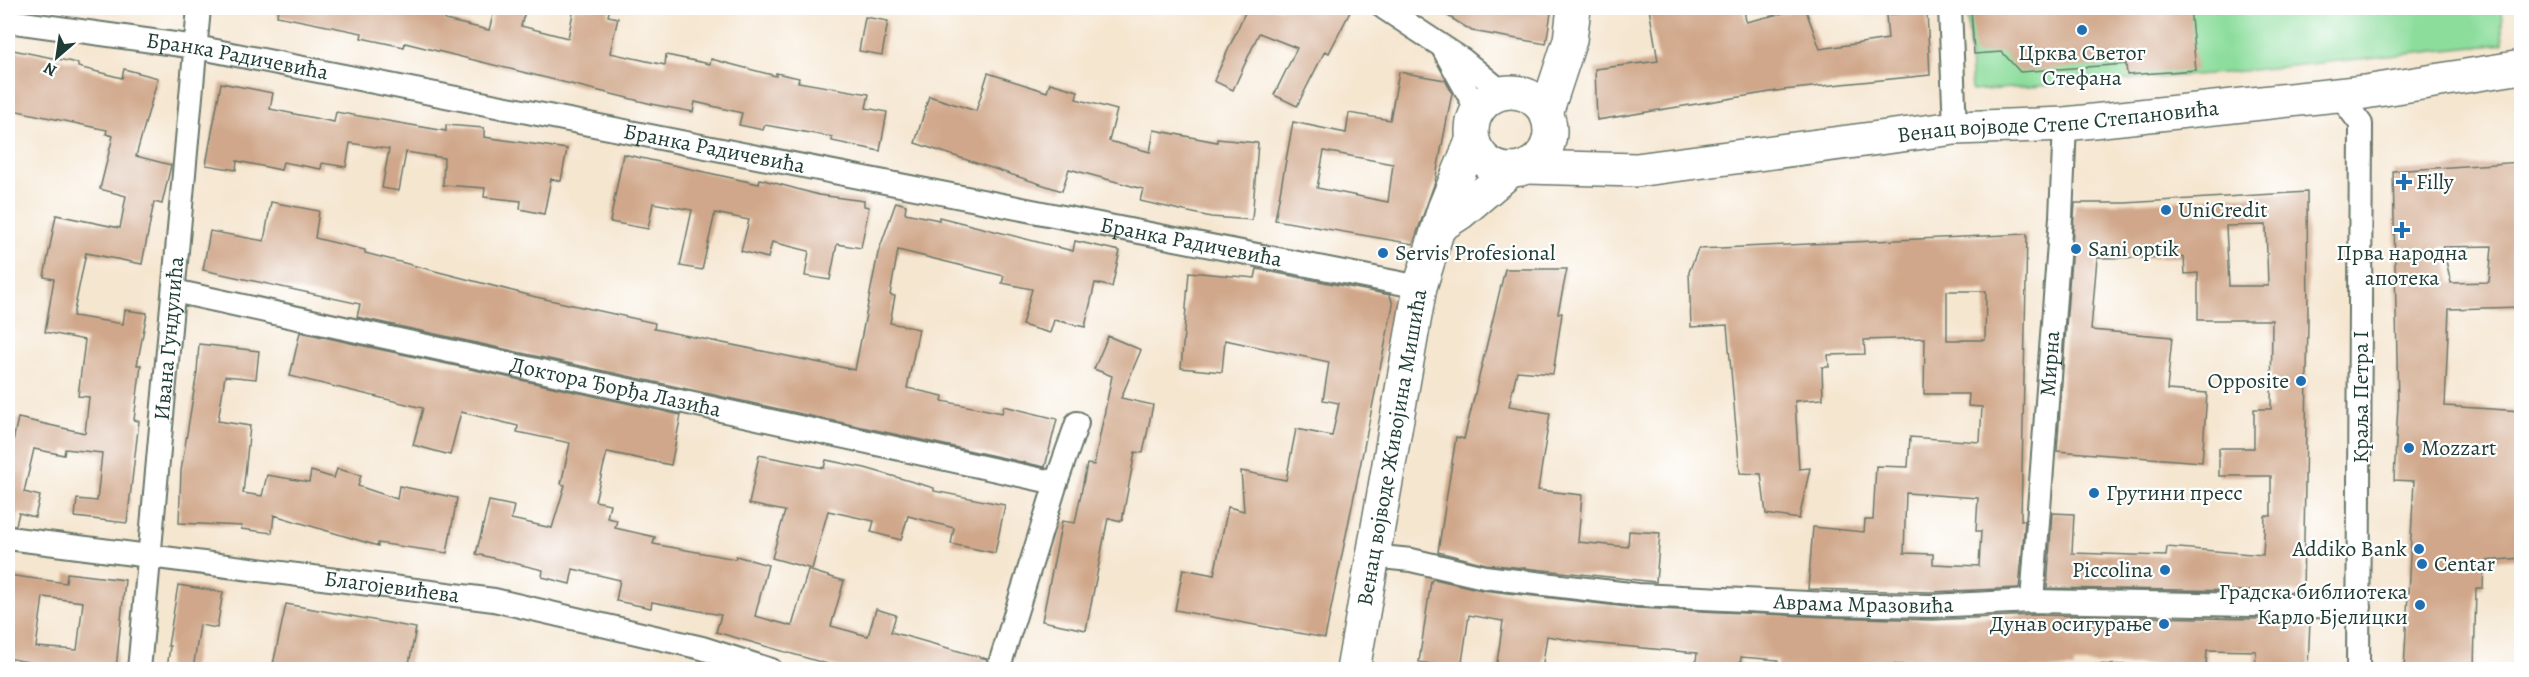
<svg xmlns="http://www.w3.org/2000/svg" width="2529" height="677" viewBox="0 0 2529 677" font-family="Alegreya,serif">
  <rect width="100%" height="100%" fill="#fff"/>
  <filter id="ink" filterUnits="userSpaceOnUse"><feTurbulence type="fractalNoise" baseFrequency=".0167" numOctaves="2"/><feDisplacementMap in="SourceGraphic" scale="12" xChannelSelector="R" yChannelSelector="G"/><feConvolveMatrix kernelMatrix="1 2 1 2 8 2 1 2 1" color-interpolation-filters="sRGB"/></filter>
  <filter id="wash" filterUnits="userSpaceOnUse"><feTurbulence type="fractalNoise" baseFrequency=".008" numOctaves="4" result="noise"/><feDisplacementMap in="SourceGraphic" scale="24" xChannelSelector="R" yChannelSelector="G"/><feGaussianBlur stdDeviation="1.35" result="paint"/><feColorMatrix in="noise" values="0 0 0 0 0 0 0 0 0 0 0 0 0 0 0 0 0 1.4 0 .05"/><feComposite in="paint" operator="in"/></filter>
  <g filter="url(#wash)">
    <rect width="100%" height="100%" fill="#f5e6d0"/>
    <path fill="#8cdd9c" stroke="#568d68" stroke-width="1.5" d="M 1967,8 L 2501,8 L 2503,44 L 2223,73 L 1972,91 Z"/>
    <g id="blocks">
      <path fill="#d0a78a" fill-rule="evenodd" d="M 278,8 L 447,8 L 445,20 L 489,30 L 495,8 L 526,8 L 521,26 L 568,38 L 574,8 L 610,8 L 608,16 L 618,18 L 610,53 L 665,65 L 666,55 L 710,64 L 711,59 L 776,76 L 776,73 L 799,78 L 798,82 L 869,94 L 866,108 L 887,112 L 880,151 L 832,141 L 832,137 L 765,125 L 763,130 L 739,125 L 742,113 L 695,102 L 693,112 L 656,105 L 405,43 L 404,47 L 361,38 L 362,33 L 277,16 Z
        M 1247,8 L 1352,8 L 1329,53 L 1325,51 L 1297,106 L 1274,95 L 1297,48 L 1259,33 L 1233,90 L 1214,81 Z
        M 1435,8 L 1517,8 L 1551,13 L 1546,44 L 1472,31 Z
        M 1649,8 L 1744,8 L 1746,22 L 1805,8 L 1820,49 L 1888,39 L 1886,15 L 1927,11 L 1930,75 L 1783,90 L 1597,120 L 1595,69 L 1658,61 Z
        M 1971,8 L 2190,8 L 2196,70 L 2127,75 L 2126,64 L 2020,72 L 2002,52 L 1974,54 Z
        M 865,17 L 888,21 L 882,55 L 859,51 Z
        M 8,49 L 78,63 L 78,67 L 122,78 L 124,69 L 158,78 L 136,156 L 171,165 L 162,204 L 154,202 L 142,264 L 86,253 L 73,316 L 123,324 L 125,310 L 147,313 L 137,365 L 141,365 L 134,420 L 139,421 L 127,523 L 75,517 L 77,499 L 97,501 L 102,453 L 65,449 L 64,455 L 34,449 L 24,492 L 40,496 L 35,517 L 19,513 L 16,525 L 8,525 L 8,464 L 18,418 L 85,433 L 89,397 L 78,396 L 85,340 L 45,332 L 54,279 L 44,277 L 56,215 L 120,228 L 126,196 L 100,189 L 113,136 L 106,134 L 107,130 L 8,109 Z
        M 1399,72 L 1445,80 L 1452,93 L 1435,182 L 1413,244 L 1275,220 L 1293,122 L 1346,133 L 1349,113 L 1390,120 ZM 1324,151 L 1393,164 L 1388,202 L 1317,188 Z
        M 988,73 L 1047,92 L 1050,83 L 1078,91 L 1076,99 L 1117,110 L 1109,141 L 1150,152 L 1154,130 L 1217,142 L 1217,139 L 1258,143 L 1252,220 L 1211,217 L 1140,201 L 1143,189 L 1069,169 L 1062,191 L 915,143 L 929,96 L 976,111 Z
        M 221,83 L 273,93 L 270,109 L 334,122 L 336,112 L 446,131 L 446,125 L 484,128 L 484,137 L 567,149 L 561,181 L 551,179 L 544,214 L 520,209 L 521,201 L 484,197 L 485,188 L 443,185 L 444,158 L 406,152 L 399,191 L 382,188 L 389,149 L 350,143 L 346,167 L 322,163 L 321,169 L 283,162 L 281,170 L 237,161 L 236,170 L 206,165 Z
        M 623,154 L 759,184 L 760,179 L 819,195 L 864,201 L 864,206 L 869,207 L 861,248 L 837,244 L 830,280 L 805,276 L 809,251 L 772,242 L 768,258 L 741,251 L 749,220 L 715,213 L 702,270 L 680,266 L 692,210 L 653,203 L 648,229 L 610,222 Z
        M 2522,162 L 2522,307 L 2449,309 L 2445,406 L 2522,411 L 2522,558 L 2484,561 L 2483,588 L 2476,588 L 2474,669 L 2404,669 L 2414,481 L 2394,480 L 2398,404 L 2393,171 ZM 2492,246 L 2489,282 L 2451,283 L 2443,247 Z
        M 2307,192 L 2308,320 L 2303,592 L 2047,588 L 2052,513 L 2074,514 L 2072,553 L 2166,556 L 2167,547 L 2263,555 L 2265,516 L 2271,516 L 2271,476 L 2219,476 L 2219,448 L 2254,448 L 2254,409 L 2271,409 L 2272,320 L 2198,320 L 2198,273 L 2185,274 L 2184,257 L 2097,258 L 2091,330 L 2172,337 L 2167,390 L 2207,393 L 2202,462 L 2057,451 L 2075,203 L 2125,203 ZM 2266,225 L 2268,286 L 2229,286 L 2226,226 Z
        M 271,202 L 319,211 L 315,238 L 365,250 L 365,253 L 536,297 L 655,323 L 654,329 L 855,370 L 878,253 L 896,202 L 906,205 L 905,213 L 939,220 L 939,217 L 1073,251 L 1075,241 L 1120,251 L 1112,287 L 1095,283 L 1085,327 L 1054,320 L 1050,333 L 1022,325 L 1032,289 L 1002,283 L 1004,276 L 898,250 L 890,295 L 895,296 L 890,323 L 919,329 L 907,388 L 943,396 L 942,401 L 1002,413 L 1004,406 L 1057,419 L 1045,467 L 357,317 L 360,304 L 203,270 L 210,231 L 264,241 Z
        M 2027,234 L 2021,520 L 2025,520 L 2019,588 L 1931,592 L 1808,589 L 1813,527 L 1864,532 L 1865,520 L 1873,520 L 1876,466 L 1908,467 L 1910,437 L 1980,442 L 1982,407 L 1968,406 L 1969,394 L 1924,394 L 1925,338 L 1864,340 L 1865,354 L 1828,355 L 1829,367 L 1822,367 L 1823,399 L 1795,401 L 1799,469 L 1810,468 L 1799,519 L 1766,514 L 1761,474 L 1740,473 L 1727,325 L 1691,327 L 1689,272 L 1698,249 ZM 1947,291 L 1986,291 L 1985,340 L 1947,340 ZM 1906,493 L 1978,498 L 1976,531 L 1981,531 L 1979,566 L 1933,564 L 1933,554 L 1904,553 Z
        M 1257,269 L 1390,295 L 1393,305 L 1325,638 L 1175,610 L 1183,569 L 1214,575 L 1228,507 L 1244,511 L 1241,471 L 1286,480 L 1296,429 L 1332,436 L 1339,403 L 1323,400 L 1329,362 L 1225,340 L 1222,372 L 1181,368 L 1189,272 L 1255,278 Z
        M 1505,269 L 1567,269 L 1558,313 L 1562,313 L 1553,374 L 1517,371 L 1509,406 L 1550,413 L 1538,490 L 1582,495 L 1578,542 L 1628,547 L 1629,531 L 1660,533 L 1656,582 L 1486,564 L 1438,552 L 1456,437 L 1464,439 Z
        M 300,332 L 681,415 L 671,465 L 607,452 L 595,501 L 610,504 L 607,518 L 617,520 L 615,528 L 655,537 L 653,544 L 735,559 L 736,556 L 768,565 L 755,616 L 792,626 L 808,570 L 844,581 L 831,626 L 868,636 L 876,609 L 896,615 L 891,632 L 987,659 L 985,669 L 845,669 L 716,632 L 721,615 L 652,602 L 651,608 L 616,601 L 620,580 L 573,569 L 570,584 L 542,577 L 543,570 L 476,554 L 489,501 L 514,506 L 511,519 L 552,528 L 565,485 L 561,484 L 570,443 L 517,432 L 518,426 L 461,412 L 450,455 L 413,445 L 423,408 L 290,376 Z
        M 1108,336 L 1141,350 L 1121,398 L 1153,405 L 1143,453 L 1135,452 L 1122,521 L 1108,518 L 1086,630 L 1042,621 L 1062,521 L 1075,523 L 1087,464 L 1094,465 L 1112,376 L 1094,369 Z
        M 199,344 L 259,351 L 256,379 L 225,376 L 218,421 L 250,426 L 243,493 L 262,496 L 267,475 L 309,482 L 311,471 L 334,478 L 337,469 L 361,475 L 358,486 L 397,499 L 399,486 L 457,498 L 447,553 L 378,543 L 378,546 L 274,515 L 272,533 L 241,529 L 242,526 L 179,523 L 181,471 L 197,372 Z
        M 759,455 L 824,468 L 826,460 L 865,468 L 934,488 L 934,491 L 1005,505 L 995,553 L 951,544 L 954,528 L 908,516 L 901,540 L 871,532 L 874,521 L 828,511 L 812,569 L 772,558 L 785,511 L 749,504 Z
        M 67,573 L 125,580 L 116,669 L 54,669 L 54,667 L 8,658 L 8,575 L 66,583 ZM 43,597 L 83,602 L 77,650 L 36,647 Z
        M 1434,579 L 1482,590 L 1636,608 L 1828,617 L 1931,620 L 2032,615 L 2310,620 L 2308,669 L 2255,669 L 2256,651 L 2207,650 L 2206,666 L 2074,664 L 2074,669 L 1903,669 L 1903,665 L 1847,663 L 1847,669 L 1777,669 L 1778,660 L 1741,657 L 1740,669 L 1695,669 L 1697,653 L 1589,643 L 1547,636 L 1542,669 L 1496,669 L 1503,621 L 1469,615 L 1461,669 L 1419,662 L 1431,581 Z
        M 178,585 L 223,592 L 217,628 L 200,625 L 193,669 L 167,669 L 170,646 L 168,646 Z
        M 286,604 L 416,628 L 408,669 L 272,669 Z"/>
    </g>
  </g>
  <g filter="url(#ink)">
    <use href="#blocks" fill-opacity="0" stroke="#6a786b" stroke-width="1.5"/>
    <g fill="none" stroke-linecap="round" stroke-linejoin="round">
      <g stroke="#6a786b" stroke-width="26">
        <g id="street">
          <path d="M 1384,8 L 1463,60 L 1502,92"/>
          <path d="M 1950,8 L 1955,128"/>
          <path id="s1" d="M 8,21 L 196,47 L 1420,287"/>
          <path d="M 1444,50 L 1477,110"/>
          <path d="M 2339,95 L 2361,124 L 2358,670"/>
          <path id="s2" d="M 174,291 L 1056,483 L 998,670"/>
          <path d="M 1056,483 L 1077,423"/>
          <path id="s3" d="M 8,538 L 494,600 L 702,648 L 771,670"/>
          <path id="s4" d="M 1371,556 L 1411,560 L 1484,577 L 1638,595 L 1829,604 L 1931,606 L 2032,601 L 2360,607"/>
          <path id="s5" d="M 2032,601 L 2061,217 L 2065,124"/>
          <path id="s6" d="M 139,670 L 199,8"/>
        </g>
      </g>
      <g stroke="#6a786b" stroke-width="36">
        <g id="secondary">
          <circle cx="1511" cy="131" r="39"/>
          <path d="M 1546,113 L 1570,40 L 1574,8"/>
          <path id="s7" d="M 1527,167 L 1636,170 L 1955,128 L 2065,124 L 2365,92 L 2522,67"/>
          <path d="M 1440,226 L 1460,213 L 1511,170"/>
          <path id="s8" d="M 1353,670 L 1420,287 L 1444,209 L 1472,141"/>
        </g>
      </g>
      <use href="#street" stroke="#fff" stroke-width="22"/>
      <use href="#secondary" stroke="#fff" stroke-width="33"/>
    </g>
  </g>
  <g fill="#1f6fb2" stroke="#fff" stroke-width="2">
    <circle cx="2082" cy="30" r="6"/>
    <path d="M2401 173h6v6h6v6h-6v6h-6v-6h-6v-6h6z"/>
    <circle cx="2166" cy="210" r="6"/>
    <path d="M2399 221h6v6h6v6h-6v6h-6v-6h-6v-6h6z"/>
    <circle cx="2076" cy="249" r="6"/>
    <circle cx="1383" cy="253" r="6"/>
    <circle cx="2301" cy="381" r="6"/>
    <circle cx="2409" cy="448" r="6"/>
    <circle cx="2094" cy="493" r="6"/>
    <circle cx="2419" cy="549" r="6"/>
    <circle cx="2422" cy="564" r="6"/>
    <circle cx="2165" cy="570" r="6"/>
    <circle cx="2420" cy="605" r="6"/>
    <circle cx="2164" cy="624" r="6"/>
  </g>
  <g text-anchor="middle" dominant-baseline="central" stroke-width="4.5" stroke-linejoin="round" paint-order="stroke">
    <g font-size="22" fill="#1f3d34" stroke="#fff" text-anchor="start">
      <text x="2082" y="53" text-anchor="middle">Црква Светог<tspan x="2082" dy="25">Стефана</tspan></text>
      <text x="2416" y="182">Filly</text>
      <text x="2178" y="210">UniCredit</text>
      <text x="2088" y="249">Sani optik</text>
      <text x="1395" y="253">Servis Profesional</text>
      <text x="2402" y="253" text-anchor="middle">Прва народна<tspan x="2402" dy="25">апотека</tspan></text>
      <text x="2289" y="381" text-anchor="end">Opposite</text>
      <text x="2421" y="448">Mozzart</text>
      <text x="2106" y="493">Грутини пресс</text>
      <text x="2407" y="549" text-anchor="end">Addiko Bank</text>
      <text x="2434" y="564">Centar</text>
      <text x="2153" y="570" text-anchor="end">Piccolina</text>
      <text x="2408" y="592" text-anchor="end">Градска библиотека<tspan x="2408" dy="25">Карло Бјелицки</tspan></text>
      <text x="2152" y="624" text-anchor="end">Дунав осигурање</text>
    </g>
    <g font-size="22" fill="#1f3d34" stroke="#fff">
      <text stroke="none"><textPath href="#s1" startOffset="232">Бранка Радичевића</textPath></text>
      <text stroke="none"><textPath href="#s7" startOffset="534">Венац војводе Степе Степановића</textPath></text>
      <text stroke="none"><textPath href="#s1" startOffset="718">Бранка Радичевића</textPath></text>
      <text stroke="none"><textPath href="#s1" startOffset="1204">Бранка Радичевића</textPath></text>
      <text stroke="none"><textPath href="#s6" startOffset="333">Ивана Гундулића</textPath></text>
      <text stroke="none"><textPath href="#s5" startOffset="238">Мирна</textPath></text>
      <text stroke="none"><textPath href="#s2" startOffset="452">Доктора Ђорђа Лазића</textPath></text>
      <text transform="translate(2361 397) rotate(-90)">Краља Петра I</text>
      <text stroke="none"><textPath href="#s8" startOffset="226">Венац војводе Живојина Мишића</textPath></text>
      <text stroke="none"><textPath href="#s3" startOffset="387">Благојевићева</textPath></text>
      <text stroke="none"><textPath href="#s4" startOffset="496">Аврама Мразовића</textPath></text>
    </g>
  </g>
  <rect width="2529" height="677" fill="none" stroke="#fff" stroke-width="30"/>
  <g transform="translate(57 57) rotate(209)" stroke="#ffffff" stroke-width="4.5" paint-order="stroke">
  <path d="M0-4.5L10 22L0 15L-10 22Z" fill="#1f3d34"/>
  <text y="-9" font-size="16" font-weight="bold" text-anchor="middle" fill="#1f3d34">N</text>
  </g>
</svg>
